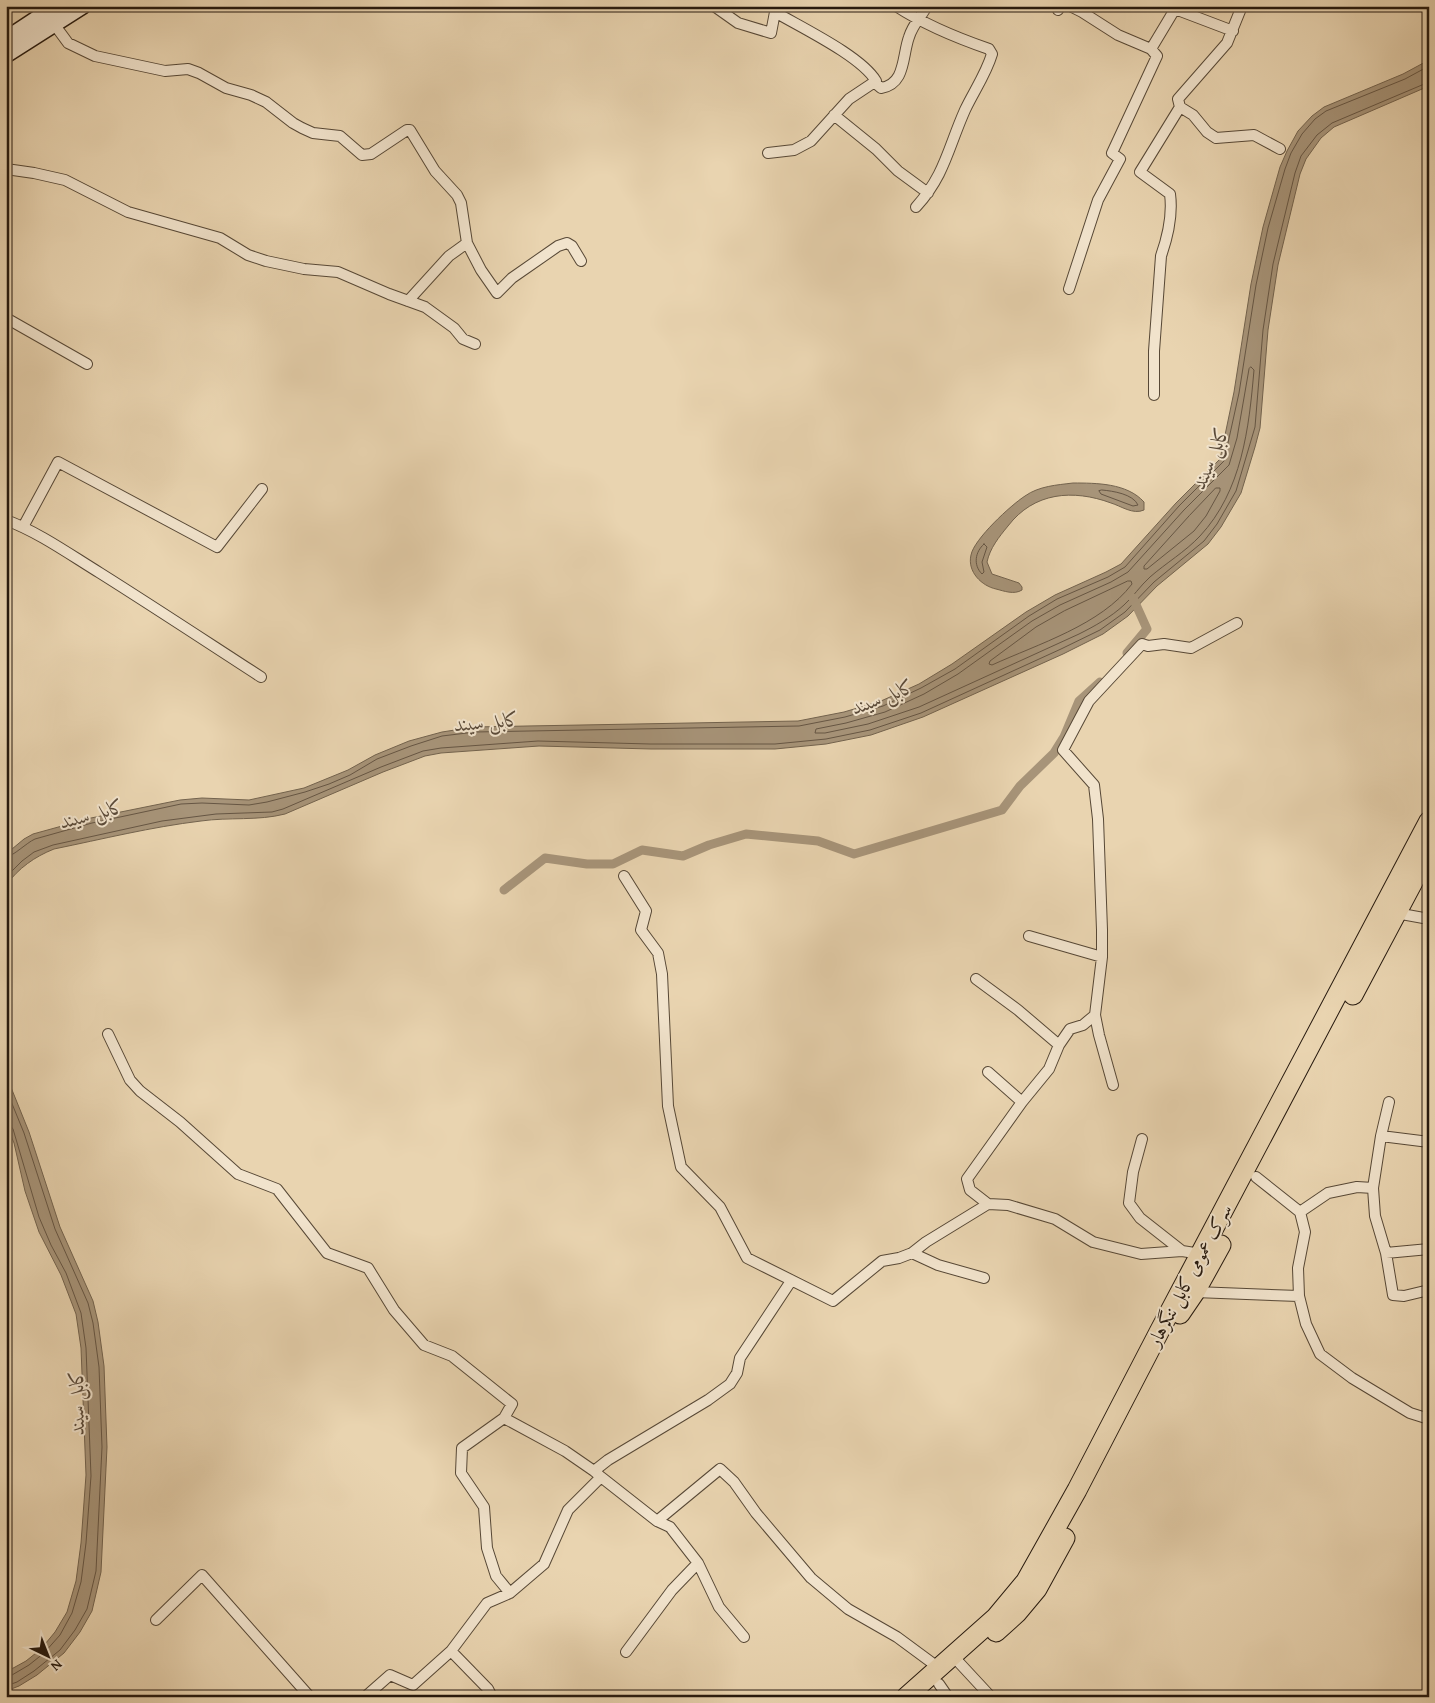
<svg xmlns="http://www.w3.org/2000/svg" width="1435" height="1703" viewBox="0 0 1435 1703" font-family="'Gentium Book Plus',Amiri,serif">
  <rect width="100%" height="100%" fill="#e9d4b0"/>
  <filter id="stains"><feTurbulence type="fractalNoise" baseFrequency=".004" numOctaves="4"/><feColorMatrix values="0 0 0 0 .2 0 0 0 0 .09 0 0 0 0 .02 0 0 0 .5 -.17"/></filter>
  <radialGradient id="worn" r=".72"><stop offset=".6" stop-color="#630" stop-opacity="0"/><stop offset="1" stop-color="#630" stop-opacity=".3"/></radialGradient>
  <path fill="#a79479" stroke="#73634e" d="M 1429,60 L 1429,86 L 1334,127 L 1321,138 L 1306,159 L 1300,174 L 1278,265 L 1268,330 L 1260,428 L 1255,447 L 1241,493 L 1221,527 L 1208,544 L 1157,586 L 1128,616 L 1103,634 L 1063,654 L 923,717 L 871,735 L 826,744 L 775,749 L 651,749 L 539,746 L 441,753 L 425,756 L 383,772 L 285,814 C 258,821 229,817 201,821 C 151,827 103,839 54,849 C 34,857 19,868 6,885 L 6,854 L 24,839 L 33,834 L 91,818 L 180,800 L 202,798 L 249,800 L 304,788 L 348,770 L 375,755 L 409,741 L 442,732 L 474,727 L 798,721 L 844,712 L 881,701 L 919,684 L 952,664 L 1026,612 L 1055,595 L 1106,572 L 1121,564 L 1176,503 L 1220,459 L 1234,392 L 1251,284 L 1263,227 L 1280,167 L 1287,151 L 1298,131 L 1312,116 L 1324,107 L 1403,74 Z
    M 1073,483 C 1096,483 1127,483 1144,502 L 1144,510 C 1133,515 1121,506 1111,503 C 1073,489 1034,492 1008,526 C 999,537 990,548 987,562 L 992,574 L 1019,583 L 1022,587 L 1022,590 C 1014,595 1004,591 996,589 C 982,586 967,572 971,555 C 974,539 1011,505 1025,496 C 1039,486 1057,485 1073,483 Z
    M 6,1075 L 29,1132 L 60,1227 L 93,1301 L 98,1322 L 104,1366 L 107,1447 L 101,1572 L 92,1611 L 80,1632 L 64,1653 L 37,1675 L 19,1686 L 6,1691 L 6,1672 L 26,1661 L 41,1649 L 55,1632 L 67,1612 L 76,1581 L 81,1543 L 86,1475 L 81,1348 L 76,1314 L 61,1275 L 39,1232 L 25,1191 L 14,1143 L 6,1124 Z"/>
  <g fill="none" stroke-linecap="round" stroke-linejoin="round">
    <path stroke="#665644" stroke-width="1" d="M 1251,367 L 1254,370 C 1249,428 1242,491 1200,536 C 1185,552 1166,563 1150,577 C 1140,586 1133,597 1124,605 C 1111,617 1095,626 1079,634 L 919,707 L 868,724 L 825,733 L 815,733 L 816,729 L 846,723 L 885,712 L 924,694 L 958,674 L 1032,621 L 1060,605 L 1111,582 L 1128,572 L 1184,510 L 1229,465 L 1237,438 L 1249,369 Z
      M 1216,488 L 1220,488 L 1220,491 L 1206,516 L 1194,531 L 1147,569 L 1144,569 L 1144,566 L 1189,516 Z
      M 1102,490 C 1113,491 1133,494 1138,505 L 1133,506 L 1101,494 L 1099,491 Z
      M 984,544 L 987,547 L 982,562 L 984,572 L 982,574 C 973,565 975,552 984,544 Z
      M 1128,581 L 1131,581 L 1132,584 C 1101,625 1038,644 992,665 L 989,664 L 990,661 L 1036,627 L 1064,611 Z
      M 6,857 C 14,856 26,843 35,839 L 92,823 L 181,804 L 202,803 L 249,805 L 267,802 L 305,792 L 329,784 L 350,775 L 377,759 L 411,746 L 442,736 L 475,732 L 799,726 L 845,717 L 883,706 L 921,688 L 955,669 L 1029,616 L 1057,599 L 1108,577 L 1125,567 L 1179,506 L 1224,461 L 1239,393 L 1256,285 L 1268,228 L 1285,169 L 1291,153 L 1302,134 L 1315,119 L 1326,111 L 1405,79 L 1429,66
      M 6,877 L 22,861 L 34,852 L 53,845 L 162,821 L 216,814 L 272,812 L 283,809 L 381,767 L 423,751 L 441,748 L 538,741 L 650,744 L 775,744 L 826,739 L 870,730 L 921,713 L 1061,649 L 1100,630 L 1125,612 L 1154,582 L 1204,541 L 1217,524 L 1236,491 L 1255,427 L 1263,330 L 1273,264 L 1295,173 L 1301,156 L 1317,135 L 1332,123 L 1429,82
      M 6,1089 L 24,1133 L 55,1229 L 88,1303 L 93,1323 L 99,1367 L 102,1447 L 96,1571 L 87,1609 L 75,1630 L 60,1650 L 34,1671 L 17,1682 L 6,1686
      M 6,1125 L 10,1125 L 13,1129 L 39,1217 L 51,1245 L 66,1273 L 81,1313 L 86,1348 L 91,1476 L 86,1543 L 81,1582 L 72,1613 L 60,1635 L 44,1653 L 29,1665 L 12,1675 L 6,1676"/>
    <path stroke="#a79479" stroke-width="9" d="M 1127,653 L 1147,629 L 1133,598
      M 504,890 L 545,858 L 587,864 L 613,864 L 642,850 L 683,856 L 709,845 L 746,834 L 818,841 L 854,854 L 1002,810 L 1020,786 L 1054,753 L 1064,737 L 1079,701 L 1100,682"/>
    <g stroke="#574836" stroke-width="12">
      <path id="street" d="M 714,6 L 738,23 L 771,33 L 775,12
        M 896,6 C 925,25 957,38 989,49 L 992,54 C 986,74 974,91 965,110 C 948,148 945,175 916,207
        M 1070,6 L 1082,12 L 1118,35 L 1151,49
        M 1058,10 L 1060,6
        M 54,24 L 68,43 L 95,56 L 165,71 L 188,69 L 199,73 L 226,88 L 251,95 L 266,102 L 293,123 L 302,128 L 313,133 L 340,136 L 362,155 L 371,154 L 407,130 L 410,130 L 435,171 L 457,195 L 461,203 L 467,243 L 481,270 L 497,293 L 512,278 L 558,246 L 567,243 L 572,246 L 581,261
        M 875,83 L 881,88 C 906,84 902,56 909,37 C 913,24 921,17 927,6
        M 1180,107 L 1193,115 L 1207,132 L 1216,138 L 1254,135 L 1280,149
        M 834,115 L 876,149 L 898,171 L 928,193
        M 768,153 L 794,150 L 811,141 L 849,99 L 876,81 C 861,56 802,28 775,12 L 776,6
        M 6,169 L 34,173 L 65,180 L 128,212 L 220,238 L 248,255 L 266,261 L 304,269 L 338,272 L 389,294 L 425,307 L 454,328 L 463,339 L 475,344
        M 1069,289 L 1098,200 L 1120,159 L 1112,153 L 1157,56 L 1151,49 L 1175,9 L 1233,31
        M 408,301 L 449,256 L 467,243
        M 6,318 L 87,364
        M 1154,395 L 1154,351 L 1161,256 C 1168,236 1173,216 1170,194 L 1140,172 L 1180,107 L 1178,99 L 1227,43 L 1242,6
        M 6,520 C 40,533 69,554 100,573 C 154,607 207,642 261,677
        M 23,527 L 58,462 L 217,547 L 262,489
        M 624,876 L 646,911 L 641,930 L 658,953 L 662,974 L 668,1106 L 681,1167 L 720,1207 L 747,1258 L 833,1301 L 882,1261 L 899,1258 L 912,1253 L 926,1242 L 988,1204 L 1008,1205 L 1055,1219 L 1093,1242 L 1141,1254 L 1182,1251 L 1201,1254
        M 1396,913 L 1429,919
        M 1029,936 L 1102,957
        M 976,979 L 1018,1010 L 1059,1045
        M 108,1034 L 130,1080 L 140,1091 L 180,1122 L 238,1174 L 277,1189 L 327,1253 L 368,1268 L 394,1310 L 424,1345 L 452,1356 L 512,1404 L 504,1418 L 565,1451 L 594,1471
        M 988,1072 L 1022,1102
        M 1113,1085 L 1099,1035 L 1095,1015 L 1102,957 L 1102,930 L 1098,819 L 1094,785 L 1063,750 L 1089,701 L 1142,644 L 1148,646 L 1164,644 L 1191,648 L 1237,623
        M 1389,1102 L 1381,1136 L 1373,1188 L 1375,1216 L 1386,1253 L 1393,1295 L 1404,1296 L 1429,1290
        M 1381,1136 L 1429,1142
        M 1142,1139 L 1133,1172 L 1129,1203 L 1140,1218 L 1182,1251
        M 1256,1177 L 1300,1212 L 1305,1232 L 1298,1268 L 1299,1296
        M 988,1204 L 970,1190 L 967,1179 L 1022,1102 L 1049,1069 L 1059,1045 L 1070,1029 L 1083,1025 L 1095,1015
        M 1300,1212 L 1328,1193 L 1357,1187 L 1373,1188
        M 912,1253 L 938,1265 L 984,1278
        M 1386,1253 L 1429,1249
        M 1195,1292 L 1299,1296 L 1306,1324 L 1320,1354 L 1352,1378 L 1410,1413 L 1429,1419
        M 504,1418 L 462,1448 L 461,1473 L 484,1507 L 487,1548 L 496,1576 L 510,1593
        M 601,1477 L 657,1521 L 720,1469 L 734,1482 L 756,1513 L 811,1578 L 848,1609 L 897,1637 L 939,1668
        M 657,1521 L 670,1527 L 698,1563 L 719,1607 L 744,1637
        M 156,1620 L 202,1575 L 310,1697
        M 451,1651 L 488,1689 L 492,1697
        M 626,1652 L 672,1590 L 698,1563
        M 953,1656 L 991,1697
        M 939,1684 L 948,1697
        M 365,1697 L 390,1675 L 413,1685 L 451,1651 L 487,1603 L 510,1593 L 544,1564 L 568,1510 L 601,1477 L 594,1471 L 608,1460 L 708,1400 L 730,1384 L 737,1373 L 740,1358 L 791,1281"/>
    </g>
    <g stroke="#26190e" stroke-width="18">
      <path id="secondary" d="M 6,39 L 56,6
        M 6,55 L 83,6"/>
    </g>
    <g stroke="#26190e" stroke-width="21">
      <path id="highway" d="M 1353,995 L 1429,852
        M 1180,1314 L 1195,1292 L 1221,1245
        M 996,1632 L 1017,1613 L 1037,1589 L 1065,1538
        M 906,1697 L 996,1617 L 1026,1581 L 1077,1490 L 1159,1332 L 1429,821"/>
    </g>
    <use href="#street" stroke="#f1e3cc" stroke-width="10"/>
    <use href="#secondary" stroke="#f1e3cc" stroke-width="15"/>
    <use href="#highway" stroke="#e9d4b0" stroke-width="19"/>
  </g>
  <g text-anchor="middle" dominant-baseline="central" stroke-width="4" stroke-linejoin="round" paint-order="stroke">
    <g font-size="19" fill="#26190e" stroke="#f1e3cc">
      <text transform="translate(1189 1275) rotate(-62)">سرک عمومی کابل ننگرهار</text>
    </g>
    <g font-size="20" font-style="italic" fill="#5a4a39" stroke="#f1e3cc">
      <text transform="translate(1210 457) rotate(-67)">کابل سيند</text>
      <text transform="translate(883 696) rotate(-21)">کابل سيند</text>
      <text transform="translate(487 721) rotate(-5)">کابل سيند</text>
      <text transform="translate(92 813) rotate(-15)">کابل سيند</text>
      <text transform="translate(76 1402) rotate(-91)">کابل سيند</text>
    </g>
  </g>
  <rect width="1435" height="1703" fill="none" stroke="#e9d4b0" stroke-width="25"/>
  <rect x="8" y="8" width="1420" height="1688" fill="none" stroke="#26190e" stroke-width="2.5"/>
  <rect x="12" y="12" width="1410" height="1678" fill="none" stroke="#26190e"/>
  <g transform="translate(48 1656) rotate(137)" stroke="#f1e3cc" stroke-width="4" paint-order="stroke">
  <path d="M0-4L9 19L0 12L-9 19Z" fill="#26190e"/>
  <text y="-8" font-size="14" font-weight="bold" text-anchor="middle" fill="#26190e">N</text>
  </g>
  <rect width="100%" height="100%" filter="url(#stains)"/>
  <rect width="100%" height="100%" fill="url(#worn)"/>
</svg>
